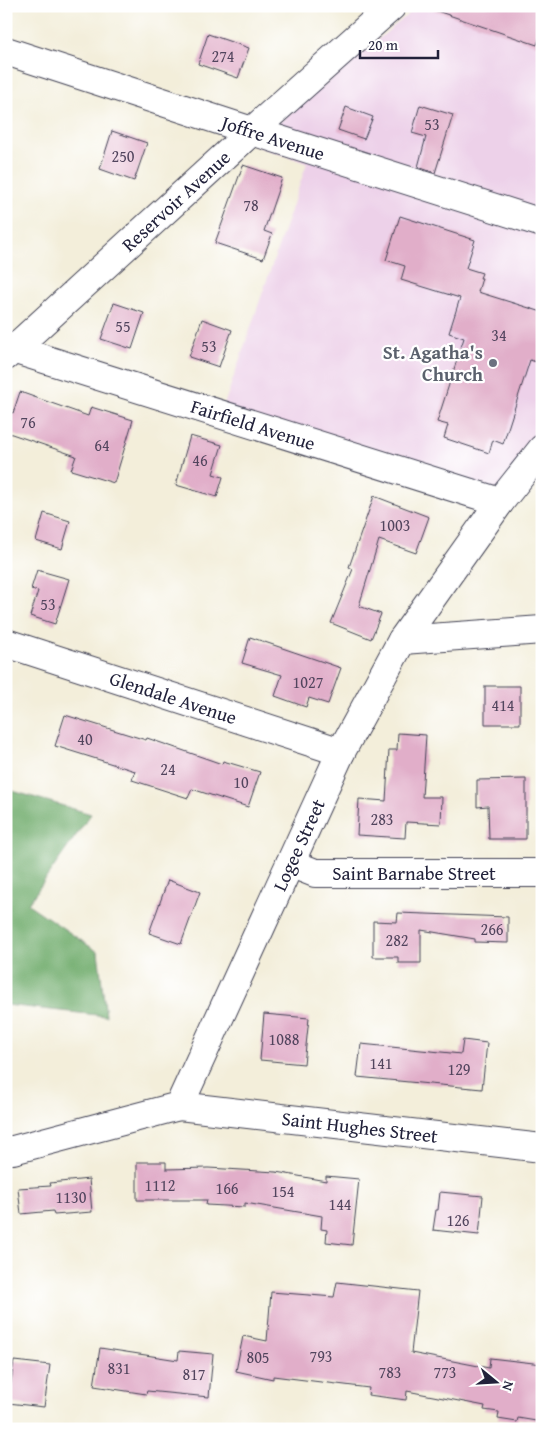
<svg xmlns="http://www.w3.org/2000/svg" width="548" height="1435" viewBox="0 0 548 1435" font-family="'Gentium Book Plus',serif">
  <rect width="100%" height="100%" fill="#fff"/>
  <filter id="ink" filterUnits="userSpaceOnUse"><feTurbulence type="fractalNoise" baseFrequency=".02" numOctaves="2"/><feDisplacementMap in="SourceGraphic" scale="10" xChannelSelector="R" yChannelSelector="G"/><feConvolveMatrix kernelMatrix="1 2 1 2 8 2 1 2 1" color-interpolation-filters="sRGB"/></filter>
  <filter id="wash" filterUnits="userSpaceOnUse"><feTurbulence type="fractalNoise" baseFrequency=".0096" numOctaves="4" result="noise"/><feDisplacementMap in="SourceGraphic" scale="20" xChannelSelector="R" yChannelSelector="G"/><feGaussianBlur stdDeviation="1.12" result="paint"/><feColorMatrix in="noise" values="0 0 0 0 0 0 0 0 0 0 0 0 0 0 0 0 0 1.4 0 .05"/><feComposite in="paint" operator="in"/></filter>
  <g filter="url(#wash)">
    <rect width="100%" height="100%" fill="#f3eeda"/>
    <path fill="#edd1e9" d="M 418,6 L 542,6 L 542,440 L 489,507 L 222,411 L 307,163 L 252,145 Z"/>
    <path fill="#70ac6c" stroke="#496754" d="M 6,789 L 91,814 L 28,904 L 98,952 L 106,1016 L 6,1005 Z"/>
    <g id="blocks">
      <path fill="#e1aec9" d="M 434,6 L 542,6 L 542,31 L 537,45 L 434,10 Z
        M 208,34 L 249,48 L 238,78 L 198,64 Z
        M 420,105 L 453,115 L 435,173 L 418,167 L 426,137 L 412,133 Z
        M 346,107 L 373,117 L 364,139 L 338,130 Z
        M 112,131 L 147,143 L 134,181 L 100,169 Z
        M 243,165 L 282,178 L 264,231 L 272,234 L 263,259 L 215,243 Z
        M 400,216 L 475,240 L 466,268 L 482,273 L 480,278 L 482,278 L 478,292 L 542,312 L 542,364 L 530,360 L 503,444 L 493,440 L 489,453 L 444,438 L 448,425 L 437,422 L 464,338 L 449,333 L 460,298 L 401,280 L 405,266 L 386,260 Z
        M 114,303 L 144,313 L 132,349 L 101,339 Z
        M 202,319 L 232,330 L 219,367 L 189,357 Z
        M 20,392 L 88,416 L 91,407 L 133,420 L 114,483 L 71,470 L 76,456 L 6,432 L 6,411 L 13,413 Z
        M 190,436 L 222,445 L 213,474 L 223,477 L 217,497 L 176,485 Z
        M 374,496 L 429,517 L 416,553 L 379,540 L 359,606 L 381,614 L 371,639 L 331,623 L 353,569 L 349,567 Z
        M 44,513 L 70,521 L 62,549 L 36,541 Z
        M 37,570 L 69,579 L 55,624 L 30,616 L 38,591 L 31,589 Z
        M 250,637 L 341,668 L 328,704 L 309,698 L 306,707 L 275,696 L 282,675 L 242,663 Z
        M 485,686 L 520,686 L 520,724 L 485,724 Z
        M 65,715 L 146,740 L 147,738 L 222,764 L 223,761 L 260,772 L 248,807 L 192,789 L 188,798 L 132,780 L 135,771 L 55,746 Z
        M 398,733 L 426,735 L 422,797 L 442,797 L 441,824 L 406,822 L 405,838 L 357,835 L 359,799 L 386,801 L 389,750 L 397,750 Z
        M 526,779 L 526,839 L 489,839 L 488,806 L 477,807 L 477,780 Z
        M 168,880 L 200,892 L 181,944 L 149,933 Z
        M 398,913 L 508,917 L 508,943 L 475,942 L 475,939 L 421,930 L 421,963 L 398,963 L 398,957 L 373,957 L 373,921 L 397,922 Z
        M 264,1014 L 309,1018 L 304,1064 L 260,1060 Z
        M 463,1040 L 487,1043 L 482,1089 L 357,1077 L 361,1044 L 461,1054 Z
        M 137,1162 L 166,1162 L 166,1169 L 208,1168 L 276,1172 L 326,1181 L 326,1176 L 359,1179 L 352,1245 L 326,1242 L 327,1230 L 321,1229 L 322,1216 L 245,1203 L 245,1207 L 206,1205 L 207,1200 L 137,1200 Z
        M 89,1179 L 92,1212 L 54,1215 L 53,1211 L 21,1214 L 18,1188 L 51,1186 L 50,1183 Z
        M 440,1192 L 483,1196 L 479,1235 L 433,1230 L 436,1210 L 438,1210 Z
        M 337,1282 L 418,1291 L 411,1353 L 489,1368 L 490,1358 L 542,1364 L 542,1422 L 518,1418 L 517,1422 L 498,1419 L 499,1412 L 484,1410 L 485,1406 L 407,1391 L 406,1400 L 368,1395 L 369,1388 L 273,1376 L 273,1379 L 236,1371 L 243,1336 L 267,1341 L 271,1292 L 334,1297 Z
        M 100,1348 L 178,1360 L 179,1351 L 213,1354 L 209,1397 L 147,1391 L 146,1394 L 94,1386 Z
        M 14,1361 L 50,1365 L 44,1407 L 8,1403 Z"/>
    </g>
  </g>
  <g filter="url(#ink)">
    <use href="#blocks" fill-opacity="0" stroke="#414153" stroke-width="1"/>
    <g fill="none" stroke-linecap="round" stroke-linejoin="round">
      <g stroke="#414153" stroke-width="30">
        <g id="street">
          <path id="s1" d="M 6,51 L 252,131 L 542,223"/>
          <path id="s2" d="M 6,347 L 500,502"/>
          <path id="s3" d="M 6,356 L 252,131 L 392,6"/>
          <path d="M 402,640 L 542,630"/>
          <path id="s4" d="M 6,643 L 341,752"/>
          <path id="s5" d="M 290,863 L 315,873 L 542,873"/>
          <path id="s6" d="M 179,1106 L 542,1148"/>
        </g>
      </g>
      <g stroke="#414153" stroke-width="30">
        <g id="secondary">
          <path id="s7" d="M 6,1150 L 13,1150 L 179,1106 L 341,752 L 402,640 L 500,502 L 542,449"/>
        </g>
      </g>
      <use href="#street" stroke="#fff" stroke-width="28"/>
      <use href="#secondary" stroke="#fff" stroke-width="28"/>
    </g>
  </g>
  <circle fill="#6b7280" stroke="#fff" stroke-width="2" cx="493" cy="363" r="5"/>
  <g text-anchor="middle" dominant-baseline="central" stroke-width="4.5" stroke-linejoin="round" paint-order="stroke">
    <g font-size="16" fill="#52455e">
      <text x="223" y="56">274</text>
      <text x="432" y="124">53</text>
      <text x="123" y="156">250</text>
      <text x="251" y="205">78</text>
      <text x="123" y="326">55</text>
      <text x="499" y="335">34</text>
      <text x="209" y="346">53</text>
      <text x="28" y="422">76</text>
      <text x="102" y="445">64</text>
      <text x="200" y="460">46</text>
      <text x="395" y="525">1003</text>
      <text x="48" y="604">53</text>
      <text x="308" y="682">1027</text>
      <text x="503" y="705">414</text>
      <text x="85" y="739">40</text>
      <text x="168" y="769">24</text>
      <text x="241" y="782">10</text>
      <text x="382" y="819">283</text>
      <text x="492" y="929">266</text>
      <text x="397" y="940">282</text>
      <text x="284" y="1039">1088</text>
      <text x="381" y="1063">141</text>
      <text x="459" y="1069">129</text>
      <text x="160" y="1185">1112</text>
      <text x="227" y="1188">166</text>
      <text x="283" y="1191">154</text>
      <text x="71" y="1197">1130</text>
      <text x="340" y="1204">144</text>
      <text x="458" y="1220">126</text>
      <text x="321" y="1356">793</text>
      <text x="258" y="1357">805</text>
      <text x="119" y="1368">831</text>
      <text x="390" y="1372">783</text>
      <text x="445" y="1372">773</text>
      <text x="194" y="1374">817</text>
    </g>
    <g font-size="19" fill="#22223b" stroke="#fff">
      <text stroke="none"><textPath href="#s1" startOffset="281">Joffre Avenue</textPath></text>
      <text stroke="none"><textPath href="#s3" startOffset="230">Reservoir Avenue</textPath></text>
      <text stroke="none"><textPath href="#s2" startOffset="259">Fairfield Avenue</textPath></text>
      <text stroke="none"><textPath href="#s4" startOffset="176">Glendale Avenue</textPath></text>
      <text stroke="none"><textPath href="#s7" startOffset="466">Logee Street</textPath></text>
      <text stroke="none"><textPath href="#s5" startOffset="126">Saint Barnabe Street</textPath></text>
      <text stroke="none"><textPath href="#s6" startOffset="182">Saint Hughes Street</textPath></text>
    </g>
    <g font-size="19" font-weight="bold" fill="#5b616d" stroke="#fff" text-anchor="end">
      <text x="483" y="352">St. Agatha's<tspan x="483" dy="22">Church</tspan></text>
    </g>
  </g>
  <rect width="548" height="1435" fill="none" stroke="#fff" stroke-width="25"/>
  <g transform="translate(496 1382) rotate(108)" stroke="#ffffff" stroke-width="4" paint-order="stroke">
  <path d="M0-4L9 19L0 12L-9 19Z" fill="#22223b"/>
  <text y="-8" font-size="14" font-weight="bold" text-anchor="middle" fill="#22223b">N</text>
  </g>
  <path d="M360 50v8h78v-8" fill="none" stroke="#22223b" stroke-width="2.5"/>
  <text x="368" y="50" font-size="15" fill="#22223b" stroke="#ffffff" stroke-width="4" paint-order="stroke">20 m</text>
</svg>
